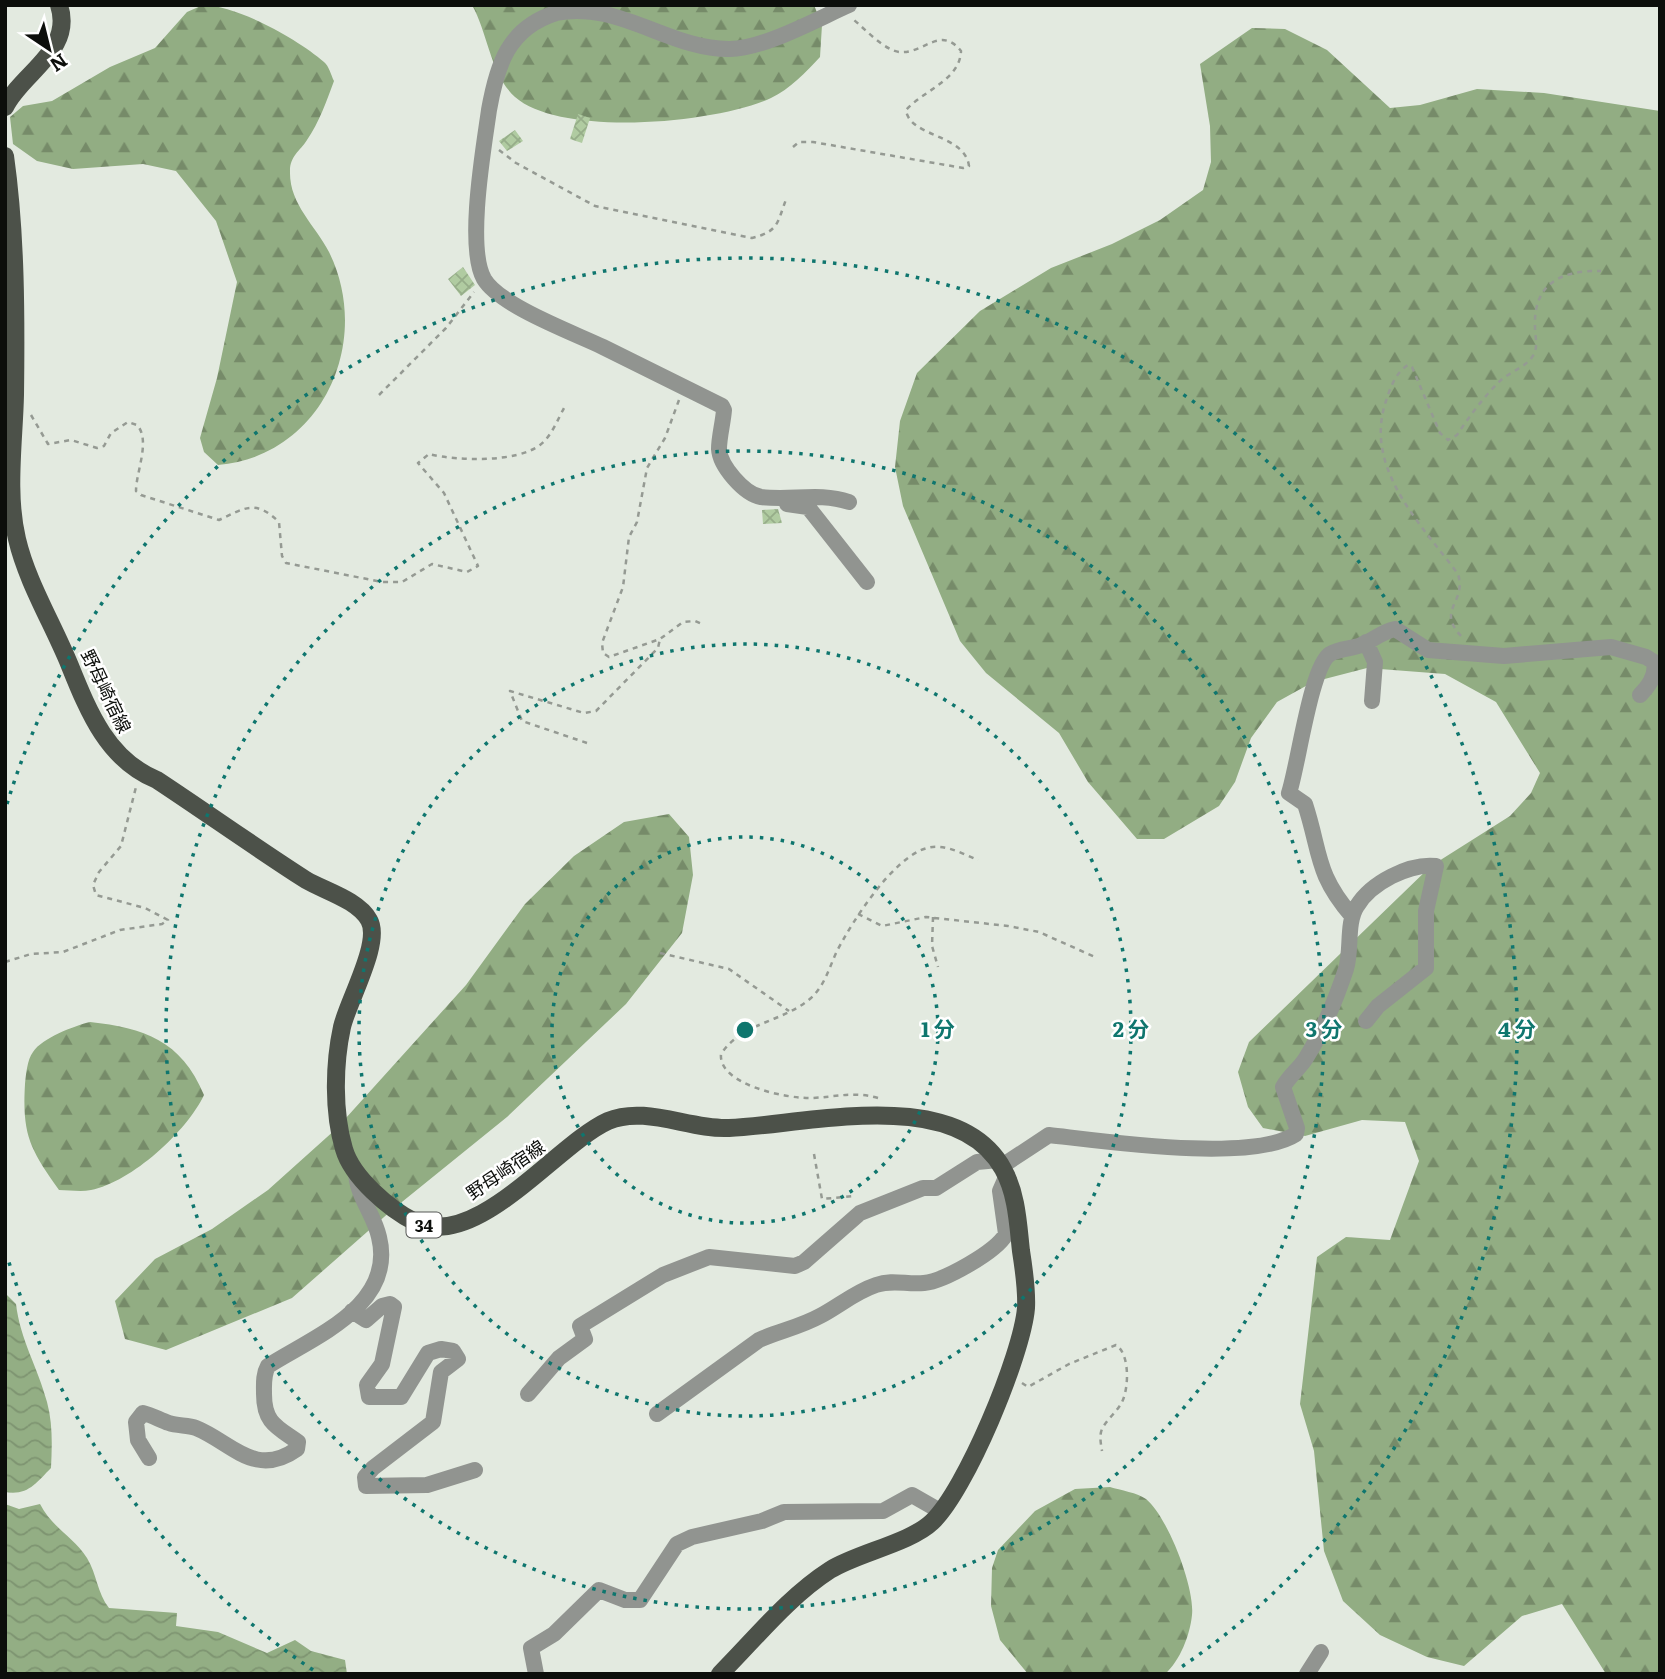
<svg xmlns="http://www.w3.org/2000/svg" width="1665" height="1679" viewBox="0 0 1665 1679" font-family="Literata,'Noto Sans JP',serif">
  <defs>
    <pattern id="forest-firs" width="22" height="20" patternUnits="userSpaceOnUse" patternTransform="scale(1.75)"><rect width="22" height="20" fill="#92ad83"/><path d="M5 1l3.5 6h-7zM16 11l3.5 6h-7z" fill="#768b69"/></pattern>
    <pattern id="water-waves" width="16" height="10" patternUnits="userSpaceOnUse" patternTransform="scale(1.75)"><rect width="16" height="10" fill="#93ae84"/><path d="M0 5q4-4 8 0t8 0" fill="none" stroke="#7e9471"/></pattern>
    <pattern id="building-cross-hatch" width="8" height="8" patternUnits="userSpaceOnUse" patternTransform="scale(1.75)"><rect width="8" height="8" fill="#b0cba1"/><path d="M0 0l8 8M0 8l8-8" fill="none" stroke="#96ad89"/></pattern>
  </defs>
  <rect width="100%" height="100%" fill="#e3eae0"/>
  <path fill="url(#forest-firs)" d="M 203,5 C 236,5 298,39 324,62 C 329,66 331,75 334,81 C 327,100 319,123 307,140 C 300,151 290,156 290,171 C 289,204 315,225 329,252 C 373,341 323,456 218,465 L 204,452 L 200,438 L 217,378 L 237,282 L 216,221 L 176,171 L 143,164 L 73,169 L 37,161 L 13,144 L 10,117 L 23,106 L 52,101 L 110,67 L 155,48 L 187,12 Z
    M 472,5 L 814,5 L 822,25 L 820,57 C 806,72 790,89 771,98 C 718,123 562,138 515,97 C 490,74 488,33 472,5 Z
    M 1252,28 L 1285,29 L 1327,50 L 1390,108 L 1420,105 L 1477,89 L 1544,93 L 1660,111 L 1660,1674 L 1606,1674 L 1562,1604 L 1522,1616 L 1464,1666 L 1427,1657 L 1380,1635 L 1343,1601 L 1324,1551 L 1314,1451 L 1300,1404 L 1317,1257 L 1346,1237 L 1390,1240 L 1419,1161 L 1405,1122 L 1362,1120 L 1305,1136 L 1263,1128 L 1248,1107 L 1238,1072 L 1249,1042 L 1431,866 L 1510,816 L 1531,793 L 1540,773 L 1496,702 L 1445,674 L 1367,668 L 1313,682 L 1277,702 L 1251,738 L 1235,782 L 1219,806 L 1164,839 L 1137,839 L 1088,782 L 1059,733 L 986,673 L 960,641 L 903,506 L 895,467 L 900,421 L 917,373 L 980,311 L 1051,268 L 1112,244 L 1160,220 L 1203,190 L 1211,162 L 1210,126 L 1200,64 Z
    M 669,814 L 689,837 L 693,875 L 682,933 L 626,1004 L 507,1117 L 392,1210 L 292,1298 L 166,1350 L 125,1339 L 115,1301 L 155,1259 L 212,1229 L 268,1190 L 336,1129 L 466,985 L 525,904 L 574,856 L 624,822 Z
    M 90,1022 C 144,1028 181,1040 204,1095 C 187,1131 132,1182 91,1190 C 81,1192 69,1190 59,1190 C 30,1149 22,1135 25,1084 C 26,1075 27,1060 33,1052 C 42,1038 74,1026 90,1022 Z
    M 1110,1487 C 1120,1490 1138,1493 1146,1499 C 1168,1517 1195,1588 1192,1615 C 1190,1635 1180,1661 1165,1674 L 1028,1674 L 1000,1640 L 991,1606 L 992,1568 L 998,1550 L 1035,1511 L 1075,1489 Z"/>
  <path fill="url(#water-waves)" d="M 5,1282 L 6,1294 L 16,1304 C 20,1339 38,1368 47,1402 C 53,1424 52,1447 51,1468 C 36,1483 28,1496 5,1492 Z
    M 5,1504 L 19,1509 L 40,1504 C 53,1529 73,1536 87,1558 C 97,1574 97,1593 109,1608 L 177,1613 L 176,1626 L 218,1632 L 267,1653 L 295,1640 L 311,1651 L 345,1660 L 347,1674 L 5,1674 Z"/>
  <path fill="url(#building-cross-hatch)" d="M 578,114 L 590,118 L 582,143 L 570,139 Z
    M 515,130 L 523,141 L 507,151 L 499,141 Z
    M 463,267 L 475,285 L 461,296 L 448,279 Z
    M 778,509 L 782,523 L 763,524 L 762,510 Z"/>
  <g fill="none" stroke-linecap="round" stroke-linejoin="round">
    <path stroke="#959a93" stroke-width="2.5" stroke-dasharray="5 5" stroke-linecap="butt" d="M 793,147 L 799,142 L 813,142 L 963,168 L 969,166 C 965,134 909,137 906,110 C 924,90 960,80 961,51 C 940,25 924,54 900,52 C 885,51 865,29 854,20
      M 499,150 L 516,163 L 595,206 L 752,238 C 780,231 777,222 787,197
      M 379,395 L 446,328 L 474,292
      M 679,400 L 665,438 L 647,468 L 637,522 L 629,537 L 623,587 L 602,643 L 603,653 L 609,657 L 660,639 L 683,622 L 695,621 L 704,625
      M 31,415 L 48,444 L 71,440 L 97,448 L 104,446 L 111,433 L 128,422 L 137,425 C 151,440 136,472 136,491 L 141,495 L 219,520 C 245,508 255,499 279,522 L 282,556 L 286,563 L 382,582 L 402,582 L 432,564 L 467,572 L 478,566 L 444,493 L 418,463 L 429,454 C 457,461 516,463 540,445 C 551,437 558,419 564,408
      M 1461,636 C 1436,609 1467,603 1458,574 C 1421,524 1363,468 1386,401 C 1390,388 1396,372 1408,365 L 1412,367 L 1440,433 L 1448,440 L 1457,435 C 1469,417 1482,399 1497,384 C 1507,372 1527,368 1534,354 C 1538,346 1535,336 1535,327 C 1533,283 1562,270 1601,271
      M 587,743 L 522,721 L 510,691 L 584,713 L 596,711 L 658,648 L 660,639
      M 858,914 L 882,926 L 926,917 L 1008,926 L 1039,932 L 1095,957
      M 933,917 L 932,946 L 938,967
      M 660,953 L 729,969 L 789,1011
      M 5,962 L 31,954 L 63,952 L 120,930 L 162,924 L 168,920 L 145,908 L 96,895 L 93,885 L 99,872 L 121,846 L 136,787
      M 878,1098 C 854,1091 836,1097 812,1098 C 788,1099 718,1085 721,1054 C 742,1022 784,1022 811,998 C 825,985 829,968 837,951 C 852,922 893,857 927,848 C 944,843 963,854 978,860
      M 814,1154 L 822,1199 L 855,1196
      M 1022,1383 L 1028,1387 L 1069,1364 L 1116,1345 C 1130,1354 1129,1388 1122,1402 C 1117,1412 1107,1419 1102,1429 C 1099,1436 1101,1444 1102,1451"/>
    <path stroke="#919490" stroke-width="16" d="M 849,502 C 819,492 791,501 761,497 C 744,494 720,466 719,449 C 719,437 723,423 724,410 L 722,406 C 682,386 642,366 603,347 C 574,333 500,306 484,279 C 466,247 484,146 489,110 C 497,65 508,28 556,13 C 618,0 670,50 730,49 C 763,49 817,19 849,5
      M 787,504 L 808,507 L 867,582
      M 1366,642 L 1375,662 L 1372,701
      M 1352,916 C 1315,873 1321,853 1305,804 L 1289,793 C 1298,766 1311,666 1330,654 C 1340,648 1352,649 1361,645 C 1374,640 1381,632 1395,629 L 1428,650 L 1504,656 L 1611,647 L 1646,657 L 1654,662 C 1657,675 1649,686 1640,695
      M 1002,1166 L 1049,1135 C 1103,1141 1252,1163 1296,1134 L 1297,1128 L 1283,1087 C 1289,1076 1300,1068 1306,1058 C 1323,1031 1336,999 1346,969 C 1352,950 1346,923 1357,906 C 1371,883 1409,863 1436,866 L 1426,911 L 1426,968 L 1378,1006 L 1366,1021
      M 352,1311 L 366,1320 L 382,1306 L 390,1304 L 394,1307 L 382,1364 L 367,1385 L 369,1397 L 401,1397 L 428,1353 L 441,1349 L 453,1351 L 458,1359 L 441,1372 L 433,1422 L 373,1468 L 365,1477 L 366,1486 L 427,1485 L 475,1470
      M 528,1394 L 559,1358 L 585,1339 L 580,1326 L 663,1275 L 709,1257 L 795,1266 L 804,1262 L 860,1213 L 923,1188 L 936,1188 L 977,1162 L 998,1160
      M 657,1414 L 759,1340 C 779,1331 800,1327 820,1316 C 839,1306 855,1292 876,1285 C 893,1279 907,1285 924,1283 C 944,1281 996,1252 1006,1234 L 1000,1191 L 1007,1175
      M 149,1458 L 138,1440 L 136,1422 L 143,1413 C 152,1415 160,1420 169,1423 C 177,1426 188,1425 196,1428 C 231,1442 255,1479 297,1449 L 298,1442 C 277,1427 264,1423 264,1394 C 264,1384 263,1375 268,1366 C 313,1337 396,1306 379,1237 C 374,1214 356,1195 356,1171
      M 536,1674 L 531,1648 L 554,1634 L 599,1590 L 625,1600 L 640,1600 L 677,1544 L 692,1537 L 762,1521 L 784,1512 L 883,1511 L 912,1495 L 940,1511
      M 1307,1674 L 1321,1652"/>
    <path stroke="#4c5149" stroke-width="18" d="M 5,107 C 22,72 74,51 59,5
      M 5,156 C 16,234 16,317 15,395 C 14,441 6,493 17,539 C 27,582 53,624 70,666 C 89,713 108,760 157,780 C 207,813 256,848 306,880 C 325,891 358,900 369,920 C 382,942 348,1001 342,1027 C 334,1064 333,1112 344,1149 C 352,1177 389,1209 415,1222 C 477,1251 557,1144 608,1121 C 645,1105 690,1130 729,1128 C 806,1125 956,1084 1003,1169 C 1017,1194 1018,1224 1021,1251 C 1024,1270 1027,1289 1026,1308 C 1022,1355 966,1490 932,1522 C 910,1543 857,1553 830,1570 C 788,1597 755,1639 720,1674"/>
  </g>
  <g fill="none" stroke="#0f766e" stroke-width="3.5" stroke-dasharray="3.5 7">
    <circle cx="745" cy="1030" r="193"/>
    <circle cx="745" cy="1030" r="386"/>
    <circle cx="745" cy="1030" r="579"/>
    <path d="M313 1670A772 772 0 0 1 7 1256M7 804A772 772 0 1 1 1177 1670"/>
  </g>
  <g text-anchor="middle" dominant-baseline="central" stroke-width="5" stroke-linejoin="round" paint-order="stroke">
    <rect fill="#fff" stroke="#555654" stroke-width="2" x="406.5" y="1212.5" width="35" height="25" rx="5"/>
    <g font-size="16" font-weight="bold" fill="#0c0e0b">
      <text x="424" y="1225">34</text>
    </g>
    <g font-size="18" fill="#0c0e0b" stroke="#fff">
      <text transform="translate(107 691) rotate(64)">野母崎宿線</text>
      <text transform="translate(505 1169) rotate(-34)">野母崎宿線</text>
    </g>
  </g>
  <circle cx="745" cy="1030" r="10" fill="#0f766e" stroke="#fff" stroke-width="3.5"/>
  <g font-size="21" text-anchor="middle" font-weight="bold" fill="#0f766e" stroke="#fff" stroke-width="5" stroke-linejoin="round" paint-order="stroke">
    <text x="938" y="1037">1 分</text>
    <text x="1131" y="1037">2 分</text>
    <text x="1324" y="1037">3 分</text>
    <text x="1517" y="1037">4 分</text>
  </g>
  <rect width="1665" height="1679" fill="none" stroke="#0c0e0b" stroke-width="14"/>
  <g transform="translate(49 49) rotate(145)" stroke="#ffffff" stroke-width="5" paint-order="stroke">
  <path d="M0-5L12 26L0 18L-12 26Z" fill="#0c0e0b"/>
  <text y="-10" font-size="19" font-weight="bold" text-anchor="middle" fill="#0c0e0b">N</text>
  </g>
</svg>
